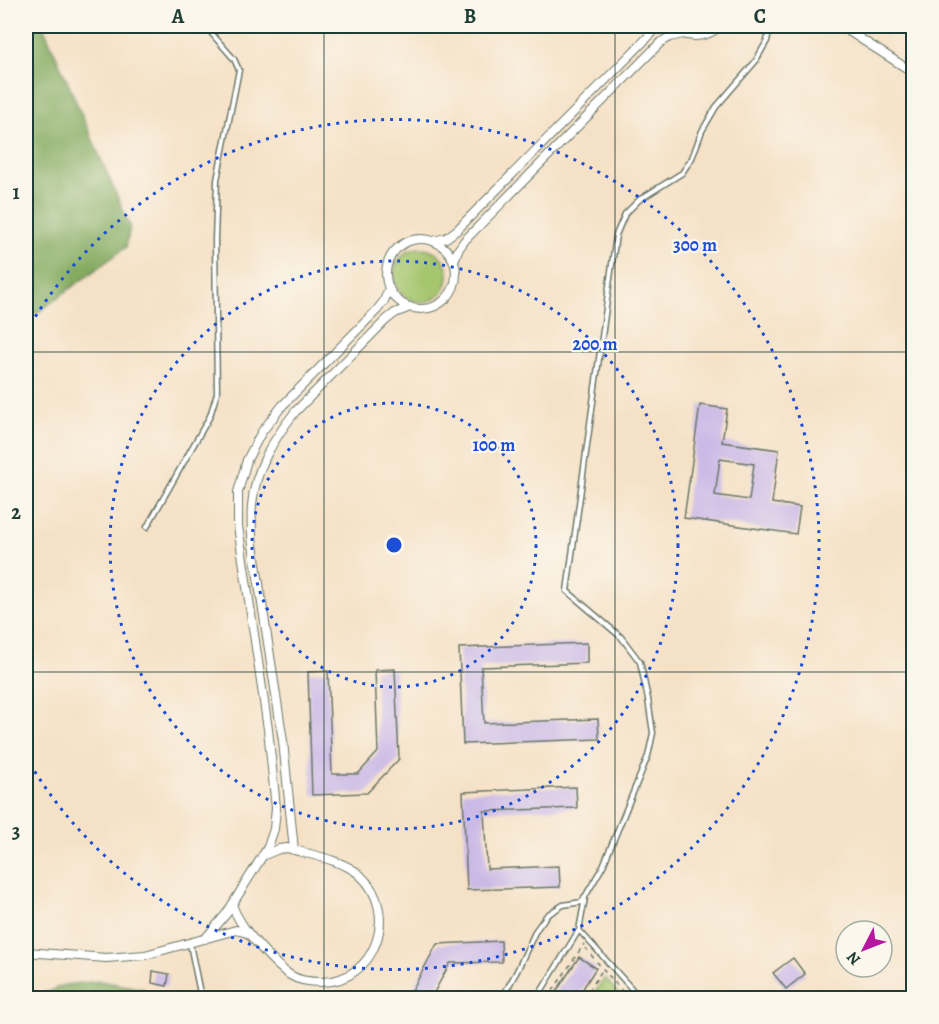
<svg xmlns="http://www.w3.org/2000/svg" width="939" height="1024" viewBox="0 0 939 1024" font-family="Alegreya,serif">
  <rect width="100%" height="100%" fill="#fbf7ec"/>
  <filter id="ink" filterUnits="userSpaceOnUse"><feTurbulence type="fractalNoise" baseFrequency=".0167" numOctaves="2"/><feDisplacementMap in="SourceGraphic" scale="12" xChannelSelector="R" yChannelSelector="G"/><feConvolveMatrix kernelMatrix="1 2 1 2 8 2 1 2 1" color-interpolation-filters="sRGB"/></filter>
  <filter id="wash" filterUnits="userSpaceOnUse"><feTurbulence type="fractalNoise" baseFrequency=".008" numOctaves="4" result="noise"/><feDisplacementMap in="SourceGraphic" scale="24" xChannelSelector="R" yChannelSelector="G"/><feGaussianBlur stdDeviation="1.35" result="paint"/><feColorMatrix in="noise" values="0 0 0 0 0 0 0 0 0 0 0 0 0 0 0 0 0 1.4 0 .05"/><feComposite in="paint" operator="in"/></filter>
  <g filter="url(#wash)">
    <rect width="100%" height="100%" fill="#f5e1c6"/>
    <path fill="#a6c66e" stroke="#628251" stroke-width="1.5" d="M394 275a27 27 0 1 1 54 0a27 27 0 1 1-54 0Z
      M 605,978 L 622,998 L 591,998 Z"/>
    <path fill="#84ab61" stroke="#52744a" stroke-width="1.5" d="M 26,26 L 43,26 L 130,226 L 126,247 L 37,313 L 26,315 Z
      M 100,981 L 143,989 L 146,998 L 33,998 L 64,985 Z"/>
    <g id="blocks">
      <path fill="#cbb9e6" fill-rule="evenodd" d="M 700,405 L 727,409 L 722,442 L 779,450 L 772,503 L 800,507 L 796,534 L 684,518 ZM 720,459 L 754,464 L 749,500 L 715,495 Z
        M 587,643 L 587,663 L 481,667 L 484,723 L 598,719 L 599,739 L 463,744 L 459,648 Z
        M 395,669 L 399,759 L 367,793 L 312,795 L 308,672 L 328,671 L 332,774 L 358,774 L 378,752 L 375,670 Z
        M 576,787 L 577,808 L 484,811 L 487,869 L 559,866 L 560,887 L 467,890 L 463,792 Z
        M 501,941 L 502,962 L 450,963 L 431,998 L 408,998 L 437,944 Z
        M 579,957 L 596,968 L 577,998 L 552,998 Z
        M 793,958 L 805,974 L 786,989 L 773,973 Z
        M 153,971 L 169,974 L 167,986 L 152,983 Z"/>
    </g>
  </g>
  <g filter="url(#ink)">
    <use href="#blocks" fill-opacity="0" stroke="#6a7667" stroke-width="1.5"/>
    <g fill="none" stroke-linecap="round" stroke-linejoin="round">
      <g stroke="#6a7667" stroke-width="7">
        <path id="service" d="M 147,527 L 210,416 L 217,393 L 215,240 L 217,180 L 239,70 L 234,59 L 205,26
          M 912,804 L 914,805
          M 579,930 L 585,898
          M 190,944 L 201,998
          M 502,998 L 517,971 L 536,930 L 547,915 L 563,905 L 582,902 L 603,866 L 648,756 L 653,733 L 648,699 L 640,662 L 621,637 L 567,591 L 616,235 L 625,214 L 639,200 L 682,173 L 692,158 L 702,131 L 716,107 L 755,62 L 767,41 L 770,26
          M 537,998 L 579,930 L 640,998"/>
      </g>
      <g stroke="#6a7667" stroke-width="10">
        <path id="minor" d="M 669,26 C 685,39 704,40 720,26
          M 843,26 L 847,30 L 914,73
          M386 274a35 35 0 1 1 70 0a35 35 0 1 1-70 0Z
          M 433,241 L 446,238 L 457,230 L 652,33 L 658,26
          M 454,261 L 458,250 L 465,240 L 661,42 L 670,37 L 683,34
          M 294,850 L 283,741 L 252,538 C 252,528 251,516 252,505 C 255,469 273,440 295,412 L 386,320 L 395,313 L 410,307
          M 232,905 C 239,923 250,936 263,950 C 271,959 279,968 290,975 C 299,981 310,982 321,982 C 376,982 400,912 360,875 C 344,860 307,854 287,848 L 279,849 L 262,856
          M 205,939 L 227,913 L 268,847 L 274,829 L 276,808 L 268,729 L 238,526 L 238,492 L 247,460 L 261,433 L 282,406 L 377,310 L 384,301 L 389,288
          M 26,952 L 106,958 L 145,955 L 236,930 L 247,933"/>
      </g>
      <path stroke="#6a7667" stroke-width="1.5" stroke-dasharray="4.5 4.5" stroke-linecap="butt" d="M 585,948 L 628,998
        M 548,998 L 584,944
        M 584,998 L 603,969"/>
      <use href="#service" stroke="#fff" stroke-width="4"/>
      <use href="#minor" stroke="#fff" stroke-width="8"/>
    </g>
  </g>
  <path fill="none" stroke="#1f3d34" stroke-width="1.5" stroke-opacity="0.55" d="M 324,26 L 324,998M 615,26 L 615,998M 26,352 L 914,352M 26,672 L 914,672"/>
  <g fill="none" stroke="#1d4ed8" stroke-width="3" stroke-dasharray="3 6">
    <circle cx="394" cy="545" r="142"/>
    <circle cx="394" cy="545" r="284"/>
    <path d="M26 332A425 425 0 1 1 26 757"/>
  </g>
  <circle cx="394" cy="545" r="9" fill="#1d4ed8" stroke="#fbf7ec" stroke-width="3"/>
  <g font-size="18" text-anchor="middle" font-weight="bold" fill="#1d4ed8" stroke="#fbf7ec" stroke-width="4.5" stroke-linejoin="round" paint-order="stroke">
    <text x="695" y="251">300 m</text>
    <text x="595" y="350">200 m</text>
    <text x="494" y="451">100 m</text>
  </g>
  <rect width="939" height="1024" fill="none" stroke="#fbf7ec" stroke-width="66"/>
  <g transform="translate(864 949) rotate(228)"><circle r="28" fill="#fbf7ec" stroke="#a3ada2" stroke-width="1.5"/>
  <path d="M0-4.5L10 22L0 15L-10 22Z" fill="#b5179e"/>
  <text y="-9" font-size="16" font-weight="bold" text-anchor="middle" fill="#1f3d34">N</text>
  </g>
  <rect x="33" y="33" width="873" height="958" fill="none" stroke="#1f3d34" stroke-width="2"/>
  <g font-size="20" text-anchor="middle" font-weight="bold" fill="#1f3d34">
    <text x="178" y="23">A</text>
    <text x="470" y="23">B</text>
    <text x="760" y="23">C</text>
    <text x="16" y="199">1</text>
    <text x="16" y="519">2</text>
    <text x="16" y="838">3</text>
  </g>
</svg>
